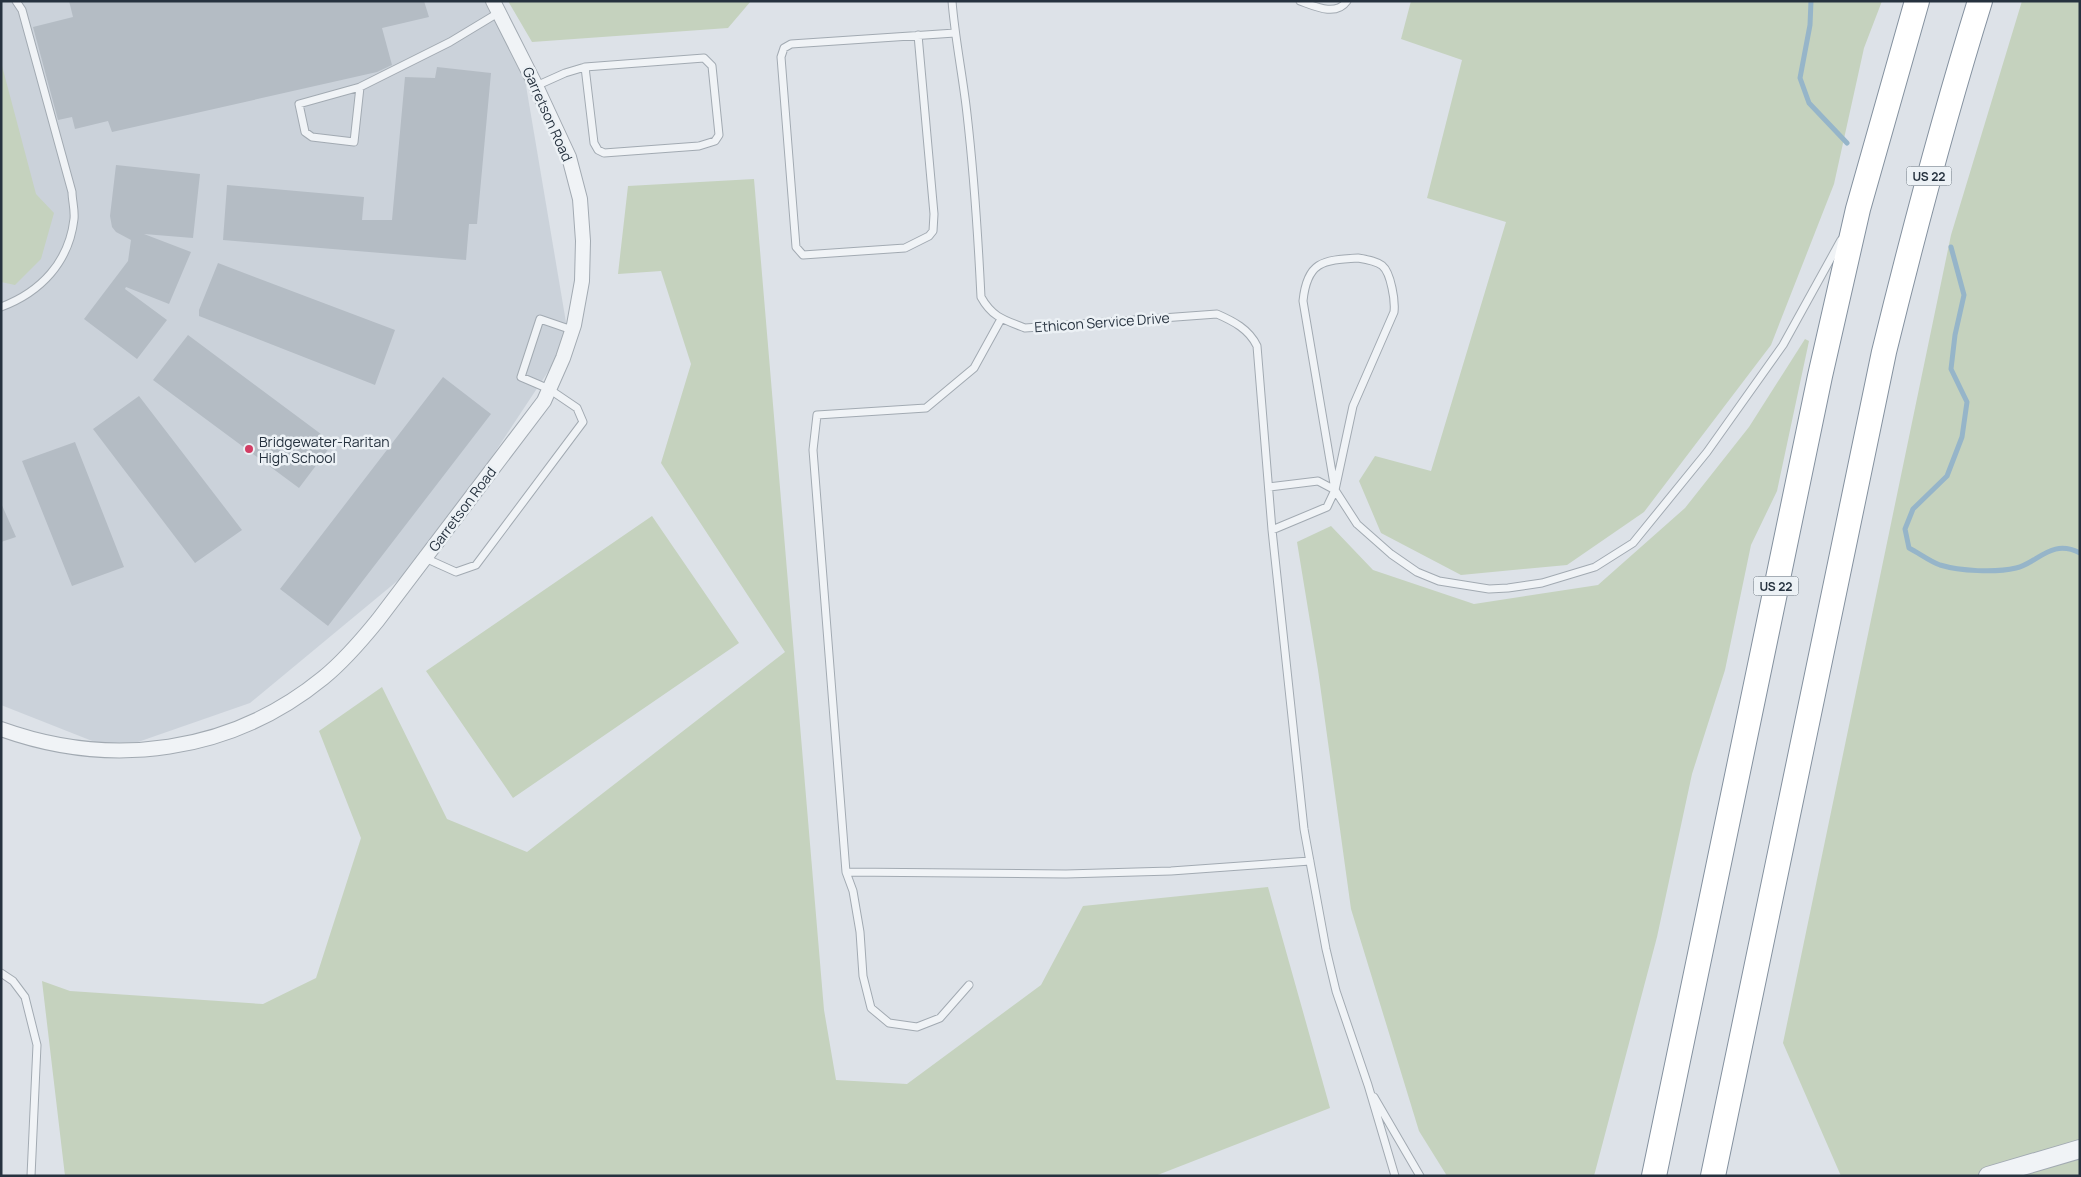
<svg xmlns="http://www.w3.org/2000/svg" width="2081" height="1177" viewBox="0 0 2081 1177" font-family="Manrope,sans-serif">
  <rect width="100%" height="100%" fill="#dde2e8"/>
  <path fill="#cbd2da" d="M 1,1 L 493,1 L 521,56 L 569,340 L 425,558 L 250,703 L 115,750 L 1,705 Z"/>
  <path fill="#c5d2be" d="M 508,1 L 751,1 L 728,28 L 532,42 Z
    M 1411,1 L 1882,1 L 1864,48 L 1834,184 L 1771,345 L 1644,512 L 1567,565 L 1461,575 L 1381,533 L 1359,481 L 1375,456 L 1431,471 L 1506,222 L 1427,198 L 1462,60 L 1401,39 Z
    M 2022,1 L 2080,1 L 2080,1176 L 1841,1176 L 1783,1043 L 1951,235 Z
    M 1,62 L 36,194 L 54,213 L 41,259 L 15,285 L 1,282 Z
    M 754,179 L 824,1010 L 836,1080 L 907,1084 L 1041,985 L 1083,906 L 1268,887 L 1330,1108 L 1155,1176 L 65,1176 L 42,981 L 70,991 L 263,1004 L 316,978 L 361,838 L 319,731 L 382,687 L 447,819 L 527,852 L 785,652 L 661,463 L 691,364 L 661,271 L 618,274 L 628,186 Z
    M 1805,339 L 1809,341 L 1777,491 L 1751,545 L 1725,670 L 1692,774 L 1657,937 L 1594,1176 L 1447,1176 L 1419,1131 L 1351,909 L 1318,670 L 1297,542 L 1331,526 L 1373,570 L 1474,604 L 1598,585 L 1685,508 L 1749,427 Z
    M 652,516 L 739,643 L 513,798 L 426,671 Z"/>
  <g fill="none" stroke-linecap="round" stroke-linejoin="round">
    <path stroke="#96b5c9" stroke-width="5" d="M 1811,1 L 1810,25 L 1800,78 L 1809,103 L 1847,143
      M 1951,247 L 1964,295 L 1955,335 L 1951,369 L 1967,402 L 1962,437 L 1947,476 L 1913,509 L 1905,529 L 1909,548 C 1919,553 1929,561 1940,565 C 1960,571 1995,573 2016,568 C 2038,563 2051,538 2080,553"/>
  </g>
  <path fill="#b4bcc4" d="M 69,1 L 424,1 L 429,17 L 382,28 L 392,65 L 377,72 L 112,132 L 108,121 L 75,129 L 72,117 L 58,120 L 33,27 L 73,17 Z
    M 437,67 L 491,73 L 477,224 L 469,224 L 466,260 L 223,240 L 227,185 L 364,197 L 362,220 L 392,220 L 405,77 L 435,78 Z
    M 116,165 L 200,174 L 193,238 L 144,234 L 191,252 L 169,304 L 126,287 L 125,289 L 167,320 L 137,359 L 84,319 L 128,261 L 131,240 L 116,232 L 112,227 L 110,216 Z
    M 218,263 L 395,330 L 375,385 L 199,316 L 199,310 Z
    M 188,335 L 333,443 L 299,488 L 153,380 Z
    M 443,377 L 491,414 L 328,626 L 280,589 Z
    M 139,396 L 242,530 L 195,563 L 93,429 Z
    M 75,442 L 124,567 L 72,586 L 22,461 Z
    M 1,503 L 16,537 L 1,542 Z"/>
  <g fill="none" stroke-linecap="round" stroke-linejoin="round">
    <g stroke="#a2aab2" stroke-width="9">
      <path id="service" d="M 952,1 C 955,39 963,77 967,114 C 974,175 978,236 981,297 C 992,317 1004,320 1025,328 L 1217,314 C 1233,321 1249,329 1257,346 L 1272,530 L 1304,829 L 1326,949 L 1336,991 L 1368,1085 L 1395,1176
        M 1300,1 C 1314,6 1336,17 1347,1
        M 918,35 L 934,214 L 933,231 L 929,236 L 905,248 L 803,255 L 796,247 L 781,57 L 784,48 L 791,44 L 955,33
        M 536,86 L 565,73 L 585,67 L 704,58 L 712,66 L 719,135 L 715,141 L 699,146 L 604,153 L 598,150 L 594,143 L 585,67
        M 360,87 L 354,142 L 312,137 L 305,132 L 299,104 L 360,87 L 450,42 L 498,13
        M 1358,258 C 1382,262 1387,264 1392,288 C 1394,297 1395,303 1394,312 L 1353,406 L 1335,490 L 1303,301 C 1307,262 1322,260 1358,258 Z
        M 1,307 C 41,292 69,262 74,219 C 75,210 72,200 72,192 L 22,10 L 16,1
        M 1269,487 L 1318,481 L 1335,490 L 1357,524 L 1391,554 L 1417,572 L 1439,581 L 1489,589 L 1508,588 L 1542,583 L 1595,567 L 1633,543 L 1707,452 L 1783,345 L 1841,240
        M 1272,530 L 1327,507 L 1335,490
        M 425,558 L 456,572 L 476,565 L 583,422 L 577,408 L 549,389 L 521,377 L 540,319 L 572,330
        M 846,872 L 1066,874 L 1171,871 L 1310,861
        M 1,973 L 13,981 L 25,997 L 37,1045 L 31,1176
        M 969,985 L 940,1018 L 917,1027 L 889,1023 L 871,1008 L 863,976 L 860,932 L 853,891 L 846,872 L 813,450 L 817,415 L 926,408 L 974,368 L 1001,319
        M 1374,1097 L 1420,1176"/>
    </g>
    <g stroke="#a2aab2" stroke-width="16">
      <path id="minor" d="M 1,729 C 112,769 231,753 323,678 C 344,661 361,641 378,620 L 544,401 L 563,358 L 574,325 L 582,281 L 583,241 L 580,199 L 569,157 L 536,86 L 493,1"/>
    </g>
    <g stroke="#a2aab2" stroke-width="20">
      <path id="tertiary" d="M 1988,1176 L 2080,1149"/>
    </g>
    <g stroke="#84919f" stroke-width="26">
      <path id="trunk" d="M 1654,1176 L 1820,376 L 1858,209 L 1917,1
        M 1713,1176 L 1884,352 C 1913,234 1944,117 1980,1"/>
    </g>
    <use href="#service" stroke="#f0f3f6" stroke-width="7"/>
    <use href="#minor" stroke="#f0f3f6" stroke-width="14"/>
    <use href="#tertiary" stroke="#f0f3f6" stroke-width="18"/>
    <use href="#trunk" stroke="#fff" stroke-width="24"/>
  </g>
  <circle fill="#d23d64" stroke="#ecf1f5" stroke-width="2" cx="249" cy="449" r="5"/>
  <g text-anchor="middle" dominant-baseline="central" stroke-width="5" stroke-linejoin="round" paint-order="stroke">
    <g fill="#ecf1f5" stroke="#616b76" stroke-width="1">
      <rect x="1906.5" y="166.5" width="45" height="19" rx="4"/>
      <rect x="1753.5" y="576.5" width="45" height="19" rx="4"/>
    </g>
    <g font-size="12" font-weight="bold" fill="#26323f">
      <text x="1929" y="176">US 22</text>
      <text x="1776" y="586">US 22</text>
    </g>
    <g font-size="14" fill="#26323f" stroke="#ecf1f5">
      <text transform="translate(548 114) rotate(66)">Garretson Road</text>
      <text transform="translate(1102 322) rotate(-4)">Ethicon Service Drive</text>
      <text transform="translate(462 509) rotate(-53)">Garretson Road</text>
    </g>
    <g font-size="14" fill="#26323f" stroke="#ecf1f5" text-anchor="start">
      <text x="259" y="441">Bridgewater-Raritan<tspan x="259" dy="16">High School</tspan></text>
    </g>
  </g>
  <rect width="2081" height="1177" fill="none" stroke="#26323f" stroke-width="5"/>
</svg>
